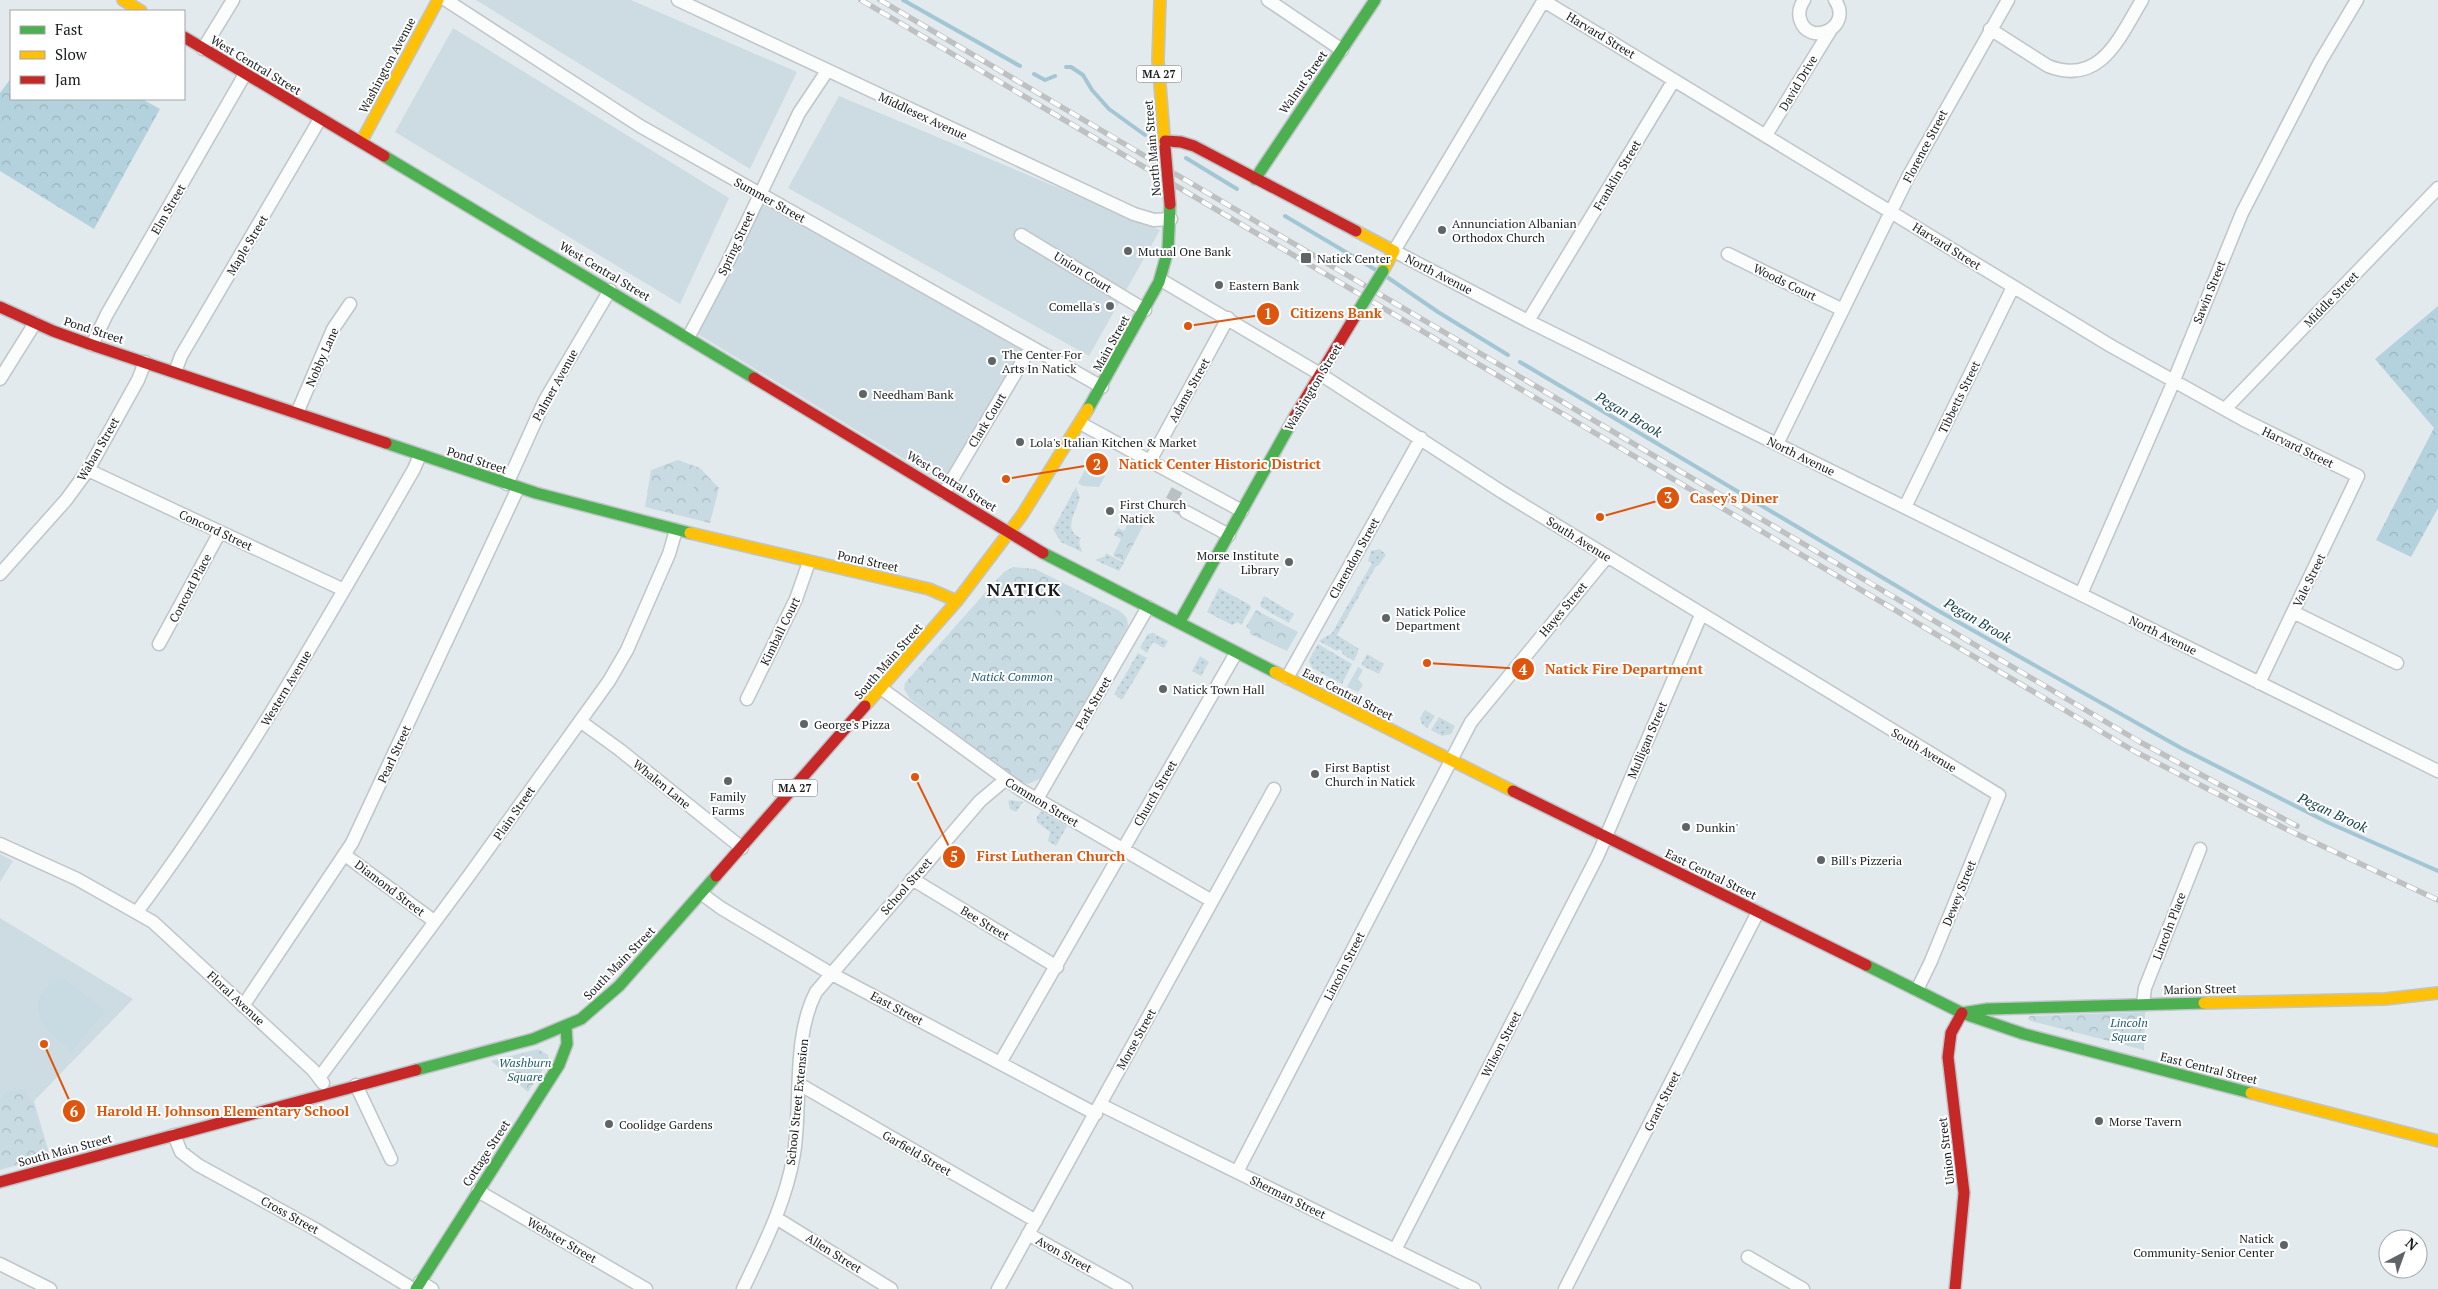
<svg xmlns="http://www.w3.org/2000/svg" width="2438" height="1289" viewBox="0 0 2438 1289" font-family="'PT Serif',serif">
  <defs>
    <pattern id="grass-dots" width="8" height="8" patternUnits="userSpaceOnUse" patternTransform="scale(1.25)"><rect width="8" height="8" fill="#c8dbe2"/><path d="M2 2h.1M6 6h.1" fill="none" stroke="#abbbc1" stroke-width="1.8" stroke-linecap="round"/></pattern>
    <pattern id="forest-crowns" width="20" height="18" patternUnits="userSpaceOnUse" patternTransform="scale(1.25)"><rect width="20" height="18" fill="#b4d2dd"/><path d="M2 6a3 3 0 1 1 6 0M12 15a3 3 0 1 1 6 0" fill="none" stroke="#9ab4bd"/></pattern>
    <pattern id="park-crowns" width="20" height="18" patternUnits="userSpaceOnUse" patternTransform="scale(1.25)"><rect width="20" height="18" fill="#c8dbe2"/><path d="M2 6a3 3 0 1 1 6 0M12 15a3 3 0 1 1 6 0" fill="none" stroke="#abbbc1"/></pattern>
  </defs>
  <rect width="100%" height="100%" fill="#e2eaed"/>
  <path fill="#cddce2" d="M 476,0 L 631,0 L 797,72 L 750,169 Z
    M 453,28 L 729,198 L 680,304 L 395,132 Z
    M 839,96 L 1160,230 L 1089,356 L 788,188 Z
    M 761,202 L 1023,351 L 942,482 L 696,333 Z
    M 0,854 L 13,861 L 0,882 Z
    M 0,918 L 133,999 L 34,1101 L 50,1156 L 0,1171 L 47,1155 L 3,1093 L 0,1098 Z"/>
  <path fill="url(#grass-dots)" d="M 1076,487 L 1080,497 C 1077,511 1061,530 1081,538 L 1079,542 L 1082,552 L 1061,542 L 1053,529 Z
    M 1380,549 L 1386,555 L 1378,566 L 1376,566 L 1337,635 L 1359,649 L 1354,661 L 1342,654 L 1343,652 L 1339,649 L 1337,651 L 1319,641 L 1332,633 L 1372,563 L 1368,561 L 1371,551 Z
    M 1106,553 L 1124,563 L 1119,571 L 1095,560 L 1105,556 Z
    M 1219,588 L 1250,605 L 1251,608 L 1241,625 L 1238,622 L 1232,625 L 1207,612 Z
    M 1264,596 L 1294,614 L 1289,623 L 1261,607 L 1260,604 Z
    M 1153,633 L 1168,641 L 1164,648 L 1153,642 L 1147,653 L 1140,648 L 1148,634 Z
    M 1318,644 L 1352,664 L 1342,684 L 1312,668 L 1309,660 Z
    M 1138,653 L 1147,658 L 1122,700 L 1114,694 Z
    M 1367,654 L 1384,664 L 1379,674 L 1361,665 Z
    M 1200,656 L 1209,662 L 1201,676 L 1192,671 Z
    M 1425,710 L 1435,716 L 1427,728 L 1422,724 L 1420,718 Z
    M 1439,717 L 1455,726 L 1451,734 L 1442,736 L 1431,730 Z
    M 1011,800 L 1023,802 L 1016,812 L 1010,809 L 1008,801 Z
    M 1041,811 L 1067,826 L 1056,846 L 1048,841 L 1050,832 L 1037,822 L 1037,817 Z"/>
  <path fill="url(#forest-crowns)" d="M 11,78 L 11,99 L 142,99 L 160,109 L 94,229 L 0,171 L 0,93 Z
    M 2438,306 L 2438,508 L 2411,557 L 2376,540 L 2434,428 L 2375,359 Z"/>
  <path fill="url(#park-crowns)" d="M 678,460 L 700,468 L 719,488 L 710,523 L 645,507 L 651,470 Z
    M 1131,517 L 1144,524 L 1124,562 L 1113,555 L 1121,539 L 1114,535 L 1118,528 L 1124,531 Z
    M 1013,567 L 1035,569 L 1118,610 C 1125,615 1128,617 1128,626 L 1040,779 L 1028,784 L 1020,782 L 910,699 L 904,689 L 905,683 L 992,585 L 1004,572 Z
    M 1256,610 L 1298,632 L 1287,651 L 1250,634 L 1250,630 L 1246,627 Z
    M 2145,1012 L 2144,1050 L 2031,1021 L 2028,1019 L 2030,1016 Z
    M 538,1049 L 548,1055 L 549,1060 L 528,1092 L 491,1061 Z
    M 23,1089 L 32,1101 L 48,1155 L 0,1170 L 0,1098 L 3,1093 Z"/>
  <path fill="#c8dbe2" d="M 1087,466 L 1105,476 L 1099,487 L 1082,486 L 1078,483 Z
    M681 491a7 7 0 1 1 14 0a7 7 0 1 1-14 0Z
    M1034 618a12 12 0 1 1 24 0a12 12 0 1 1-24 0Z
    M 1358,667 L 1363,670 L 1358,679 L 1363,685 L 1358,692 L 1347,687 Z
    M 62,978 L 105,1011 L 72,1051 C 54,1039 26,1014 43,991 C 48,983 53,980 62,978 Z"/>
  <g fill="none" stroke-linecap="round" stroke-linejoin="round">
    <path stroke="#a2c6d3" stroke-width="4" d="M 903,0 L 1020,66
      M 1066,67 L 1071,67 L 1083,75 L 1092,90 L 1109,109 L 1145,135
      M 1034,74 L 1045,80 L 1055,76
      M 1186,158 L 1237,189
      M 1285,216 L 1376,270
      M 1387,277 L 1438,312 L 1508,355
      M 1520,362 L 1937,610 L 2181,748 L 2329,823 L 2438,871"/>
    <path stroke="#bac1c4" stroke-width="12" stroke-dasharray="12 6" stroke-linecap="butt" d="M 1177,490 L 1170,503 L 1186,512"/>
    <g stroke="#bfc5c8" stroke-width="15">
      <path id="street" d="M 446,0 L 640,126 L 1102,387
        M 678,0 L 1134,214 L 1154,220 L 1171,219
        M 1268,0 L 1342,50
        M 1544,0 L 1394,251 L 1528,321 L 2438,771
        M 1804,0 C 1800,6 1798,12 1800,19 C 1808,48 1854,28 1835,0
        M 1544,1 L 2111,346 L 2244,420 L 2358,476 L 2259,683
        M 1990,29 L 2048,66 C 2101,87 2120,36 2142,0
        M 203,49 L 233,0
        M 1766,135 L 1830,31
        M 1021,235 L 1145,310
        M 1728,254 L 1843,310
        M 1161,280 L 1320,374 L 1502,492 L 1999,795 L 1931,961 L 1917,990
        M 1528,321 L 1674,80
        M 688,338 L 725,268 L 799,113 L 827,71
        M 92,345 L 107,314 L 245,74
        M 175,372 L 181,356 L 320,119
        M 0,379 L 35,323
        M 2225,409 L 2438,188
        M 297,413 L 333,329 L 350,304
        M 1080,423 L 1242,511
        M 1777,444 L 1908,177 L 2008,0
        M 1150,461 L 1228,318
        M 88,470 L 344,590
        M 507,484 L 545,400 L 610,290
        M 944,493 L 1031,347
        M 1905,507 L 2013,287
        M 1186,512 L 1229,535
        M 0,574 L 66,500 L 88,470 L 138,380 L 145,362
        M 2081,594 L 2170,390 L 2242,213 L 2320,62 L 2357,0
        M 2293,612 L 2397,663
        M 159,644 L 220,532
        M 1287,678 L 1421,438
        M 882,689 L 1021,790 L 1212,901
        M 747,699 L 796,599 L 809,562
        M 580,721 L 620,750 L 742,848
        M 1037,799 L 1148,607
        M 0,844 L 77,879 L 153,922 L 313,1070 L 323,1083
        M 345,855 L 434,921
        M 912,879 L 1057,967
        M 702,894 L 721,908 L 830,973 L 1096,1114
        M 137,912 C 241,772 327,620 414,469 L 420,455
        M 2143,1004 L 2145,988 L 2200,849
        M 243,1006 L 352,843 L 518,488
        M 1000,1063 L 1236,653
        M 319,1078 L 468,877 L 609,681 L 627,650 L 669,554 L 676,530
        M 799,1084 L 1036,1221
        M 356,1085 L 391,1159
        M 1101,1105 L 1474,1289
        M 174,1135 L 181,1152 L 198,1165 L 315,1229 L 413,1289
        M 1237,1172 L 1471,722 L 1607,557
        M 478,1191 L 646,1289
        M 776,1218 L 891,1289
        M 1028,1234 L 1126,1289
        M 1395,1250 L 1598,855 L 1701,615
        M 1748,1257 L 1803,1289
        M 0,1264 L 50,1289
        M 420,1282 L 432,1289
        M 743,1289 C 764,1245 786,1202 794,1154 C 802,1102 792,1038 816,992 L 980,801 L 1005,780
        M 998,1289 L 1274,789
        M 1565,1289 L 1758,912"/>
    </g>
    <g stroke="#bfc5c8" stroke-width="14">
      <path id="fast" d="M 384,156 L 754,378
        M 1255,179 L 1375,0
        M 1088,409 L 1159,282 L 1168,250 L 1170,204
        M 386,443 L 536,493 L 690,533
        M 1043,553 L 1275,672
        M 1179,623 L 1295,416
        M 1866,965 L 1962,1013 L 2024,1034 L 2251,1093
        M 1962,1013 L 1988,1009 L 2204,1003
        M 416,1070 L 533,1039 L 581,1019 L 619,986 L 716,876
        M 416,1289 L 559,1065 L 567,1044 L 566,1027"/>
    </g>
    <g stroke="#bfc5c8" stroke-width="14">
      <path id="slow" d="M 123,0 L 141,11
        M 1160,0 L 1158,60 L 1165,147
        M 361,142 L 438,0
        M 1356,231 L 1394,251 L 1383,271
        M 690,533 L 929,589 L 957,601
        M 1275,672 L 1513,791
        M 865,706 L 957,601 L 1022,515 L 1088,409
        M 2204,1003 L 2385,999 L 2438,993
        M 2251,1093 L 2438,1141"/>
    </g>
    <g stroke="#bfc5c8" stroke-width="14">
      <path id="jam" d="M 184,37 L 384,156
        M 1165,141 L 1181,142 L 1194,146 L 1356,231
        M 0,307 L 53,331 L 92,345 L 386,443
        M 754,378 L 1043,553
        M 1295,416 L 1357,313
        M 1513,791 L 1866,965
        M 716,876 L 865,706
        M 0,1182 L 416,1070
        M 1955,1289 L 1964,1193 L 1948,1057 L 1951,1033 L 1962,1013"/>
    </g>
    <use href="#street" stroke="#fbfcfc" stroke-width="12"/>
    <use href="#fast" stroke="#4caf50" stroke-width="11"/>
    <use href="#slow" stroke="#ffc107" stroke-width="11"/>
    <use href="#jam" stroke="#c62828" stroke-width="11"/>
    <g stroke="#bec0c1" stroke-width="5.5">
      <path id="rail" d="M 861,0 L 2134,751 L 2284,828 L 2438,900
        M 880,0 L 2140,742 L 2297,826"/>
    </g>
    <use href="#rail" stroke="#fff" stroke-width="4" stroke-dasharray="11" stroke-linecap="butt"/>
    <g stroke="#bfc5c8" stroke-width="14" stroke-linecap="butt">
      <path id="fast-bridge" d="M 1357,313 L 1383,271"/>
    </g>
    <g stroke="#bfc5c8" stroke-width="14" stroke-linecap="butt">
      <path id="jam-bridge" d="M 1165,147 L 1170,204"/>
    </g>
    <use href="#fast-bridge" stroke="#4caf50" stroke-width="11"/>
    <use href="#jam-bridge" stroke="#c62828" stroke-width="11"/>
  </g>
  <g fill="#5f6466" stroke="#fff" stroke-width="2">
    <circle cx="1442" cy="230" r="5"/>
    <circle cx="1128" cy="251" r="5"/>
    <rect x="1300" y="252" width="12" height="12" rx="2.5"/>
    <circle cx="1219" cy="285" r="5"/>
    <circle cx="1110" cy="306" r="5"/>
    <circle cx="992" cy="361" r="5"/>
    <circle cx="863" cy="394" r="5"/>
    <circle cx="1020" cy="442" r="5"/>
    <circle cx="1110" cy="511" r="5"/>
    <circle cx="1289" cy="562" r="5"/>
    <circle cx="1386" cy="618" r="5"/>
    <circle cx="1163" cy="689" r="5"/>
    <circle cx="804" cy="724" r="5"/>
    <circle cx="1315" cy="774" r="5"/>
    <circle cx="728" cy="781" r="5"/>
    <circle cx="1686" cy="827" r="5"/>
    <circle cx="1821" cy="860" r="5"/>
    <circle cx="2099" cy="1121" r="5"/>
    <circle cx="609" cy="1124" r="5"/>
    <circle cx="2284" cy="1245" r="5"/>
  </g>
  <g text-anchor="middle" dominant-baseline="central" stroke-width="4" stroke-linejoin="round" paint-order="stroke">
    <g fill="#fff" stroke="#5d6062" stroke-width="1">
      <rect x="1136.5" y="65.5" width="45" height="17" rx="4"/>
      <rect x="772.5" y="779.5" width="45" height="17" rx="4"/>
    </g>
    <g font-size="11" font-weight="bold" fill="#181c1e">
      <text x="1159" y="74">MA 27</text>
      <text x="795" y="788">MA 27</text>
    </g>
    <g font-size="12" fill="#181c1e" stroke="#fff">
      <text transform="translate(1601 35) rotate(31)">Harvard Street</text>
      <text transform="translate(256 65) rotate(31)">West Central Street</text>
      <text transform="translate(387 65) rotate(-62)">Washington Avenue</text>
      <text transform="translate(1303 82) rotate(-55)">Walnut Street</text>
      <text transform="translate(1798 83) rotate(-59)">David Drive</text>
      <text transform="translate(923 116) rotate(25)">Middlesex Avenue</text>
      <text transform="translate(1925 146) rotate(-62)">Florence Street</text>
      <text transform="translate(1152 148) rotate(-95)">North Main Street</text>
      <text transform="translate(1617 175) rotate(-59)">Franklin Street</text>
      <text transform="translate(770 200) rotate(29)">Summer Street</text>
      <text transform="translate(168 209) rotate(-60)">Elm Street</text>
      <text transform="translate(736 243) rotate(-65)">Spring Street</text>
      <text transform="translate(247 245) rotate(-59)">Maple Street</text>
      <text transform="translate(1947 246) rotate(32)">Harvard Street</text>
      <text transform="translate(605 271) rotate(31)">West Central Street</text>
      <text transform="translate(1083 272) rotate(32)">Union Court</text>
      <text transform="translate(1439 274) rotate(27)">North Avenue</text>
      <text transform="translate(1785 282) rotate(26)">Woods Court</text>
      <text transform="translate(2209 292) rotate(-68)">Sawin Street</text>
      <text transform="translate(2331 299) rotate(-46)">Middle Street</text>
      <text transform="translate(94 330) rotate(18)">Pond Street</text>
      <text transform="translate(1111 343) rotate(-61)">Main Street</text>
      <text transform="translate(322 357) rotate(-66)">Nobby Lane</text>
      <text transform="translate(555 385) rotate(-61)">Palmer Avenue</text>
      <text transform="translate(1313 387) rotate(-59)">Washington Street</text>
      <text transform="translate(1189 390) rotate(-61)">Adams Street</text>
      <text transform="translate(1959 397) rotate(-64)">Tibbetts Street</text>
      <text transform="translate(987 420) rotate(-59)">Clark Court</text>
      <text transform="translate(2298 447) rotate(26)">Harvard Street</text>
      <text transform="translate(98 449) rotate(-60)">Waban Street</text>
      <text transform="translate(1801 456) rotate(26)">North Avenue</text>
      <text transform="translate(477 460) rotate(18)">Pond Street</text>
      <text transform="translate(952 481) rotate(32)">West Central Street</text>
      <text transform="translate(216 530) rotate(25)">Concord Street</text>
      <text transform="translate(1579 539) rotate(32)">South Avenue</text>
      <text transform="translate(1354 558) rotate(-61)">Clarendon Street</text>
      <text transform="translate(868 561) rotate(12)">Pond Street</text>
      <text transform="translate(2309 580) rotate(-64)">Vale Street</text>
      <text transform="translate(190 588) rotate(-62)">Concord Place</text>
      <text transform="translate(1563 609) rotate(-50)">Hayes Street</text>
      <text transform="translate(780 631) rotate(-64)">Kimball Court</text>
      <text transform="translate(2163 635) rotate(26)">North Avenue</text>
      <text transform="translate(888 661) rotate(-49)">South Main Street</text>
      <text transform="translate(286 688) rotate(-59)">Western Avenue</text>
      <text transform="translate(1348 694) rotate(27)">East Central Street</text>
      <text transform="translate(1093 703) rotate(-60)">Park Street</text>
      <text transform="translate(1647 740) rotate(-67)">Mulligan Street</text>
      <text transform="translate(1924 750) rotate(31)">South Avenue</text>
      <text transform="translate(394 754) rotate(-65)">Pearl Street</text>
      <text transform="translate(662 784) rotate(39)">Whalen Lane</text>
      <text transform="translate(1155 793) rotate(-60)">Church Street</text>
      <text transform="translate(1042 802) rotate(31)">Common Street</text>
      <text transform="translate(514 813) rotate(-55)">Plain Street</text>
      <text transform="translate(1711 874) rotate(26)">East Central Street</text>
      <text transform="translate(906 886) rotate(-49)">School Street</text>
      <text transform="translate(390 888) rotate(37)">Diamond Street</text>
      <text transform="translate(1959 893) rotate(-68)">Dewey Street</text>
      <text transform="translate(985 923) rotate(31)">Bee Street</text>
      <text transform="translate(2169 926) rotate(-69)">Lincoln Place</text>
      <text transform="translate(619 963) rotate(-46)">South Main Street</text>
      <text transform="translate(1344 966) rotate(-63)">Lincoln Street</text>
      <text transform="translate(2200 989) rotate(-1)">Marion Street</text>
      <text transform="translate(236 998) rotate(43)">Floral Avenue</text>
      <text transform="translate(897 1008) rotate(28)">East Street</text>
      <text transform="translate(1136 1039) rotate(-61)">Morse Street</text>
      <text transform="translate(1501 1044) rotate(-63)">Wilson Street</text>
      <text transform="translate(2209 1068) rotate(14)">East Central Street</text>
      <text transform="translate(1662 1101) rotate(-63)">Grant Street</text>
      <text transform="translate(797 1102) rotate(-84)">School Street Extension</text>
      <text transform="translate(65 1150) rotate(-15)">South Main Street</text>
      <text transform="translate(1946 1151) rotate(-97)">Union Street</text>
      <text transform="translate(486 1153) rotate(-57)">Cottage Street</text>
      <text transform="translate(917 1153) rotate(30)">Garfield Street</text>
      <text transform="translate(1288 1197) rotate(26)">Sherman Street</text>
      <text transform="translate(290 1215) rotate(29)">Cross Street</text>
      <text transform="translate(562 1240) rotate(30)">Webster Street</text>
      <text transform="translate(834 1253) rotate(32)">Allen Street</text>
      <text transform="translate(1064 1254) rotate(29)">Avon Street</text>
    </g>
    <g font-size="12" fill="#181c1e" stroke="#fff" text-anchor="start">
      <text x="1452" y="223">Annunciation Albanian<tspan x="1452" dy="14">Orthodox Church</tspan></text>
      <text x="1138" y="251">Mutual One Bank</text>
      <text x="1317" y="258">Natick Center</text>
      <text x="1229" y="285">Eastern Bank</text>
      <text x="1100" y="306" text-anchor="end">Comella's</text>
      <text x="1002" y="354">The Center For<tspan x="1002" dy="14">Arts In Natick</tspan></text>
      <text x="873" y="394">Needham Bank</text>
      <text x="1030" y="442">Lola's Italian Kitchen &amp; Market</text>
      <text x="1120" y="504">First Church<tspan x="1120" dy="14">Natick</tspan></text>
      <text x="1279" y="555" text-anchor="end">Morse Institute<tspan x="1279" dy="14">Library</tspan></text>
      <text x="1396" y="611">Natick Police<tspan x="1396" dy="14">Department</tspan></text>
      <text x="1173" y="689">Natick Town Hall</text>
      <text x="814" y="724">George's Pizza</text>
      <text x="1325" y="767">First Baptist<tspan x="1325" dy="14">Church in Natick</tspan></text>
      <text x="728" y="796" text-anchor="middle">Family<tspan x="728" dy="14">Farms</tspan></text>
      <text x="1696" y="827">Dunkin'</text>
      <text x="1831" y="860">Bill's Pizzeria</text>
      <text x="2109" y="1121">Morse Tavern</text>
      <text x="619" y="1124">Coolidge Gardens</text>
      <text x="2274" y="1238" text-anchor="end">Natick<tspan x="2274" dy="14">Community-Senior Center</tspan></text>
    </g>
    <g font-size="12" font-style="italic" fill="#1c5a6d" stroke="#fff">
      <text x="1012" y="676">Natick Common</text>
      <text x="2129" y="1022">Lincoln<tspan x="2129" dy="14">Square</tspan></text>
      <text x="525" y="1062">Washburn<tspan x="525" dy="14">Square</tspan></text>
    </g>
    <g font-size="14" font-style="italic" fill="#113c49" stroke="#fff">
      <text transform="translate(1629 414) rotate(31)">Pegan Brook</text>
      <text transform="translate(1978 620) rotate(30)">Pegan Brook</text>
      <text transform="translate(2333 812) rotate(25)">Pegan Brook</text>
    </g>
    <g font-size="18" font-weight="bold" letter-spacing="1" fill="#181c1e" stroke="#fff">
      <text x="1024" y="589">NATICK</text>
    </g>
  </g>
  <path fill="none" stroke="#de560d" stroke-width="2" d="M1188 326L1268 314M1006 479L1097 464M1600 517L1668 498M1427 663L1523 669M915 777L954 857M44 1044L74 1111"/>
  <g fill="#de560d" stroke="#fff" stroke-width="2">
    <circle cx="1188" cy="326" r="5"/>
    <circle cx="1006" cy="479" r="5"/>
    <circle cx="1600" cy="517" r="5"/>
    <circle cx="1427" cy="663" r="5"/>
    <circle cx="915" cy="777" r="5"/>
    <circle cx="44" cy="1044" r="5"/>
    <circle cx="1268" cy="314" r="12"/>
    <circle cx="1097" cy="464" r="12"/>
    <circle cx="1668" cy="498" r="12"/>
    <circle cx="1523" cy="669" r="12"/>
    <circle cx="954" cy="857" r="12"/>
    <circle cx="74" cy="1111" r="12"/>
  </g>
  <g font-size="15" text-anchor="middle" font-weight="bold" fill="#fff">
    <text x="1268" y="319">1</text>
    <text x="1097" y="470">2</text>
    <text x="1668" y="503">3</text>
    <text x="1523" y="675">4</text>
    <text x="954" y="862">5</text>
    <text x="74" y="1117">6</text>
  </g>
  <g font-size="14" text-anchor="middle" font-weight="bold" fill="#de560d" stroke="#fff" stroke-width="4" stroke-linejoin="round" paint-order="stroke">
    <text x="1336" y="318">Citizens Bank</text>
    <text x="1220" y="469">Natick Center Historic District</text>
    <text x="1734" y="503">Casey's Diner</text>
    <text x="1624" y="674">Natick Fire Department</text>
    <text x="1051" y="861">First Lutheran Church</text>
    <text x="223" y="1116">Harold H. Johnson Elementary School</text>
  </g>
  <rect x="10" y="10" width="175" height="90" fill="#ffffff" stroke="#a3a4a5"/>
  <rect x="20" y="26" width="25" height="8" fill="#4caf50" stroke="#a3a4a5"/>
  <text x="55" y="35" font-size="15" fill="#181c1e">Fast</text>
  <rect x="20" y="51" width="25" height="8" fill="#ffc107" stroke="#a3a4a5"/>
  <text x="55" y="60" font-size="15" fill="#181c1e">Slow</text>
  <rect x="20" y="76" width="25" height="8" fill="#c62828" stroke="#a3a4a5"/>
  <text x="55" y="85" font-size="15" fill="#181c1e">Jam</text>
  <g transform="translate(2403 1254) rotate(41)"><circle r="24" fill="#ffffff" stroke="#a3a4a5"/>
  <path d="M0-4L9 19L0 12L-9 19Z" fill="#5f6466"/>
  <text y="-8" font-size="14" font-weight="bold" text-anchor="middle" fill="#181c1e">N</text>
  </g>
</svg>
